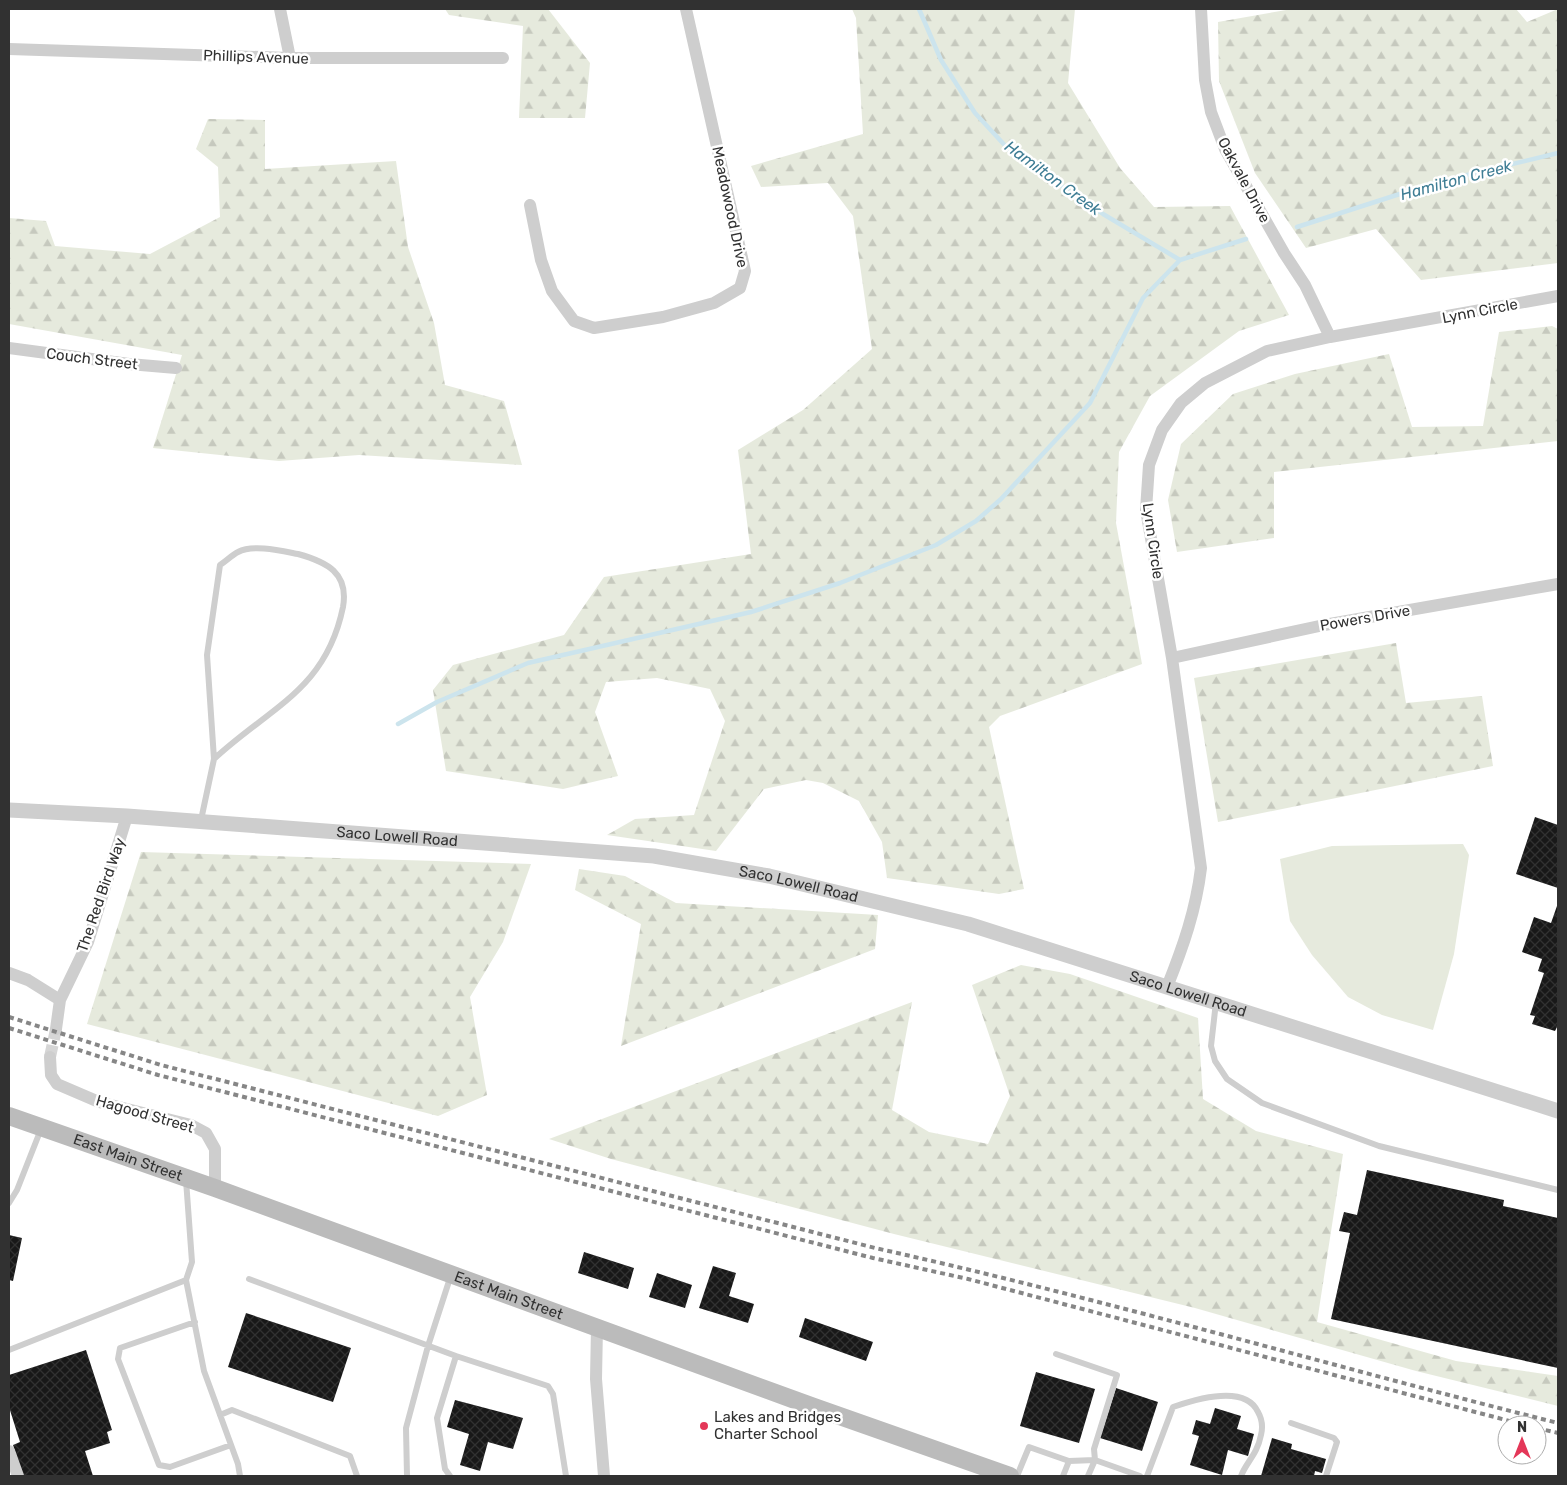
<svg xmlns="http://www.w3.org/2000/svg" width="1567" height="1485" viewBox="0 0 1567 1485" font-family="Rubik,sans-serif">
  <defs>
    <pattern id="forest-firs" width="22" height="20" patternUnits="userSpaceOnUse" patternTransform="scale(1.25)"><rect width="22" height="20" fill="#e6eadd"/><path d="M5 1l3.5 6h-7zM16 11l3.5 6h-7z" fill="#c6c9be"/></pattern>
    <pattern id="building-cross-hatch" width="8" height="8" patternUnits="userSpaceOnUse" patternTransform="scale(1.25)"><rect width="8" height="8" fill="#181818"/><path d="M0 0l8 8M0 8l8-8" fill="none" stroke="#313131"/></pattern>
  </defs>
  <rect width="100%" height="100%" fill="#fff"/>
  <path fill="url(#forest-firs)" d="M 445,9 L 548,9 L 590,63 L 585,118 L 519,118 L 523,26 L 449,15 Z
    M 852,9 L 1075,9 L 1068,83 L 1120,168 L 1154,207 L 1230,206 L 1289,315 L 1239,331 L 1150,396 L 1119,452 L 1116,523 L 1142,664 L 1000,716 L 989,727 L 1024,889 L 999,894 L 887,878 L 882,842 L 859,801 L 823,783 L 806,780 L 764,789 L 716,851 L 607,835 L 635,819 L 694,815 L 725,721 L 710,689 L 657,678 L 606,682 L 595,712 L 618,776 L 563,789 L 446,771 L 433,690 L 453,665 L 564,635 L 604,577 L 751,554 L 738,450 L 803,410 L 872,349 L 853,216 L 828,183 L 761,187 L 751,166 L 863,134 L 856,18 Z
    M 1292,9 L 1516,9 L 1527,22 L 1558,9 L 1558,263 L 1421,280 L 1376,229 L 1306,248 L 1255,173 L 1219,81 L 1218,22 Z
    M 208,119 L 265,120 L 265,169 L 396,161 L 408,247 L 434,323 L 445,385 L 504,401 L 522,465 L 359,455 L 279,461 L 153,448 L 182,355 L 9,324 L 9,218 L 46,221 L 55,246 L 150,254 L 220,217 L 218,167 L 196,149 Z
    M 1552,326 L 1558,329 L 1558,441 L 1274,472 L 1274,538 L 1177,552 L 1168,500 L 1181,444 L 1233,394 L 1295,374 L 1389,354 L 1412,427 L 1483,426 L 1499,332 Z
    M 1396,643 L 1406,703 L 1482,696 L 1493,766 L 1218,822 L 1194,678 Z
    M 141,852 L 531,864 L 503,942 L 470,997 L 487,1095 L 438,1116 L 87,1024 Z
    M 579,869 L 625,876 L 676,903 L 878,915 L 875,949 L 621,1046 L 641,924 L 575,890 Z
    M 1021,965 L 1070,974 L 1198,1018 L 1203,1099 L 1256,1131 L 1343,1154 L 1317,1322 L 1456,1361 L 1558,1376 L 1558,1406 L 1416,1371 L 1195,1308 L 894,1234 L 611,1159 L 549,1139 L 912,1002 L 892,1110 L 929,1132 L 988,1144 L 1010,1096 L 972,985 Z"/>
  <path fill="#e6eadd" d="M 1463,844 L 1469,855 L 1454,954 L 1433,1030 L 1382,1015 L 1348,997 L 1312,955 L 1290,921 L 1280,859 L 1332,846 Z"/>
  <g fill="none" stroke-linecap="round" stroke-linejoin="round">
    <path stroke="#cce4ed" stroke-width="4.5" d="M 919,9 L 941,60 L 975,113 L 1011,152 L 1103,214 L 1180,260
      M 1297,227 L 1434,183 L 1558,153
      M 398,724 L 437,702 L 528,663 L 751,612 L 840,583 L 936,545 L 976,521 L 1001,499 L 1090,403 L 1143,298 L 1180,260 L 1246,239"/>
  </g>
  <path fill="url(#building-cross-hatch)" d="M 1535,817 L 1558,825 L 1558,888 L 1516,874 Z
    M 1558,903 L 1558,1025 L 1555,1031 L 1532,1024 L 1535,1016 L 1530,1015 L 1544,973 L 1538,971 L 1542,959 L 1522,952 L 1534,917 L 1551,923 Z
    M 1367,1170 L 1504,1200 L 1503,1206 L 1558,1218 L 1558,1368 L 1331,1319 L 1350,1233 L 1339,1231 L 1344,1212 L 1357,1215 Z
    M 9,1235 L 22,1238 L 13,1281 L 9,1280 Z
    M 584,1252 L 634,1268 L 628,1289 L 578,1273 Z
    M 713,1266 L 736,1273 L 729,1296 L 754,1304 L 748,1323 L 699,1308 Z
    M 657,1273 L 692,1285 L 685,1308 L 649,1297 Z
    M 246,1313 L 351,1348 L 333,1402 L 228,1367 Z
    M 805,1318 L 873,1342 L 866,1361 L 799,1337 Z
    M 86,1350 L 112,1430 L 107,1432 L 110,1443 L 85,1451 L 93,1476 L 23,1476 L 13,1445 L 20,1442 L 9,1407 L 9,1375 Z
    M 1036,1372 L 1095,1389 L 1079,1443 L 1020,1426 Z
    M 1116,1388 L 1158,1402 L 1142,1451 L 1100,1438 Z
    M 455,1400 L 523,1418 L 513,1449 L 488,1442 L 480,1471 L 460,1465 L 469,1434 L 447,1427 Z
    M 1215,1408 L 1241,1416 L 1237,1429 L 1254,1434 L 1248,1456 L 1228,1450 L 1222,1475 L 1190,1465 L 1199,1436 L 1192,1434 L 1196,1420 L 1210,1424 Z
    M 1272,1438 L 1292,1444 L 1291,1449 L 1326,1459 L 1322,1473 L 1315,1471 L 1314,1476 L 1261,1476 Z"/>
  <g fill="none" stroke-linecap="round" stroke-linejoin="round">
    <path stroke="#d6d6d6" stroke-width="12" stroke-dasharray="12 6" stroke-linecap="butt" d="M 50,1057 L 56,1029"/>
    <path stroke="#cecece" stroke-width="6" d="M 201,820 L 214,759 L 207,655 L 220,565 C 226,561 232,555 238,552 C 253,544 282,551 298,554 C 327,562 349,573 343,607 C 326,690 270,707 214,759
      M 1216,1002 L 1211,1046 L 1215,1061 L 1227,1079 L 1262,1103 L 1379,1146 L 1558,1190
      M 9,1203 L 17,1190 L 41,1129
      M 249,1279 L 456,1356
      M 186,1280 L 204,1371 L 238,1464 L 240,1476
      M 195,1322 L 120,1348 L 118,1359 L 159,1465 L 170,1467 L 231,1445
      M 9,1350 L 186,1280 L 192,1262 L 186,1180
      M 1056,1354 L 1117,1375 L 1094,1449 L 1095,1460 L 1140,1476
      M 220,1415 L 232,1410 L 350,1456 L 357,1476
      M 1291,1423 L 1334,1438 L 1337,1442 L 1326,1476
      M 407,1476 L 406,1428 L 428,1346 L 451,1275
      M 450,1476 L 445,1469 L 437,1418 L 456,1356 L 548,1386 L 553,1394 L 566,1476
      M 1017,1476 L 1029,1447 L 1069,1461 L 1095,1460 L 1088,1476
      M 1063,1476 L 1069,1461
      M 1147,1476 L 1173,1407 C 1196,1399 1245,1384 1258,1412 C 1262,1419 1263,1427 1261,1435 C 1257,1455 1247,1461 1241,1476"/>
    <path stroke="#cecece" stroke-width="12" d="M 280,9 L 290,58
      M 1201,9 L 1205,80 L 1211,112 L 1225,149 L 1284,253 L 1305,285 L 1330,337
      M 9,49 L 290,58 L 503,58
      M 530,205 L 541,260 L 552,291 L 574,321 L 594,328 L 663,317 L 714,303 L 740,288 L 745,271 L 686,9
      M 9,348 L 129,364 L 176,368
      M 1172,658 L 1324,625 L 1558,584
      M 9,973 L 28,980 L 60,1000 L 56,1029
      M 1167,987 C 1183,947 1196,910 1201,868 L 1172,658 L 1146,510 L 1149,465 L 1162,430 L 1181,403 L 1205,383 L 1267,351 L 1330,337 L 1558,296
      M 60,1000 L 88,942 L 127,816
      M 50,1057 L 51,1075 L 57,1084 L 99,1102 L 191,1125 L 206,1133 L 215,1149 L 215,1188
      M 597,1327 L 596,1379 L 604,1476
      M 9,1451 L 18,1476"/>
    <path stroke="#cecece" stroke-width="15" id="s1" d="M 9,810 L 127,816 L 654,856 L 769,876 L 968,924 L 1558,1111"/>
    <path stroke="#bbb" stroke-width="18" id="s2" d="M 9,1116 L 215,1188 L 814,1407 L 1010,1476"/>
    <path stroke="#868686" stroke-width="4" stroke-dasharray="5 4" stroke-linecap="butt" d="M 9,1017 L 161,1065 L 875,1248 C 1105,1299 1330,1366 1558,1423
      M 9,1028 L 158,1075 L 873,1258 L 968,1279 L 1525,1425
      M 1537,1428 L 1558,1433"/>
  </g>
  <circle fill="#e43758" stroke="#fff" stroke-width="2" cx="704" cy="1426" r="5"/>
  <g text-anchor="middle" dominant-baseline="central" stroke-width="5" stroke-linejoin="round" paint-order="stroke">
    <g font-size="15" fill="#313131" stroke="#fff">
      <text transform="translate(256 57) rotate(2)">Phillips Avenue</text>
      <text transform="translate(1244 180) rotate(62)">Oakvale Drive</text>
      <text transform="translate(730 207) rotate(78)">Meadowood Drive</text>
      <text transform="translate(1480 311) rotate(-11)">Lynn Circle</text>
      <text transform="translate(92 359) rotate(7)">Couch Street</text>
      <text transform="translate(1153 541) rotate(82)">Lynn Circle</text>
      <text transform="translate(1365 618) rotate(-10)">Powers Drive</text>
      <text stroke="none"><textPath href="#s1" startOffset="389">Saco Lowell Road</textPath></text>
      <text stroke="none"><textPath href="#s1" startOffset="794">Saco Lowell Road</textPath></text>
      <text transform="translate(101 895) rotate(-71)">The Red Bird Way</text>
      <text stroke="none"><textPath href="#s1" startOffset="1199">Saco Lowell Road</textPath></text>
      <text transform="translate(145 1114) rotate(16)">Hagood Street</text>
      <text stroke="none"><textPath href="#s2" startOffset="126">East Main Street</textPath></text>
      <text stroke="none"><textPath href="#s2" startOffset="531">East Main Street</textPath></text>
    </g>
    <g font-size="15" fill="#313131" stroke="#fff" text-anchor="start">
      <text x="714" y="1417">Lakes and Bridges<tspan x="714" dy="17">Charter School</tspan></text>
    </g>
    <g font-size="16" font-style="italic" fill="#3e7d94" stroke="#fff">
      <text transform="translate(1053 178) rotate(36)">Hamilton Creek</text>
      <text transform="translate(1456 180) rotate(-15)">Hamilton Creek</text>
    </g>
  </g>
  <rect width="1567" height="1485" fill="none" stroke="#313131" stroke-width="20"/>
  <g transform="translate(1522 1440)"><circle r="24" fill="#ffffff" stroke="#adadad"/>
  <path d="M0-4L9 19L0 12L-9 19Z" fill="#e43758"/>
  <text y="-8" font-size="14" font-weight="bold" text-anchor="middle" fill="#313131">N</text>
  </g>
</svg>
